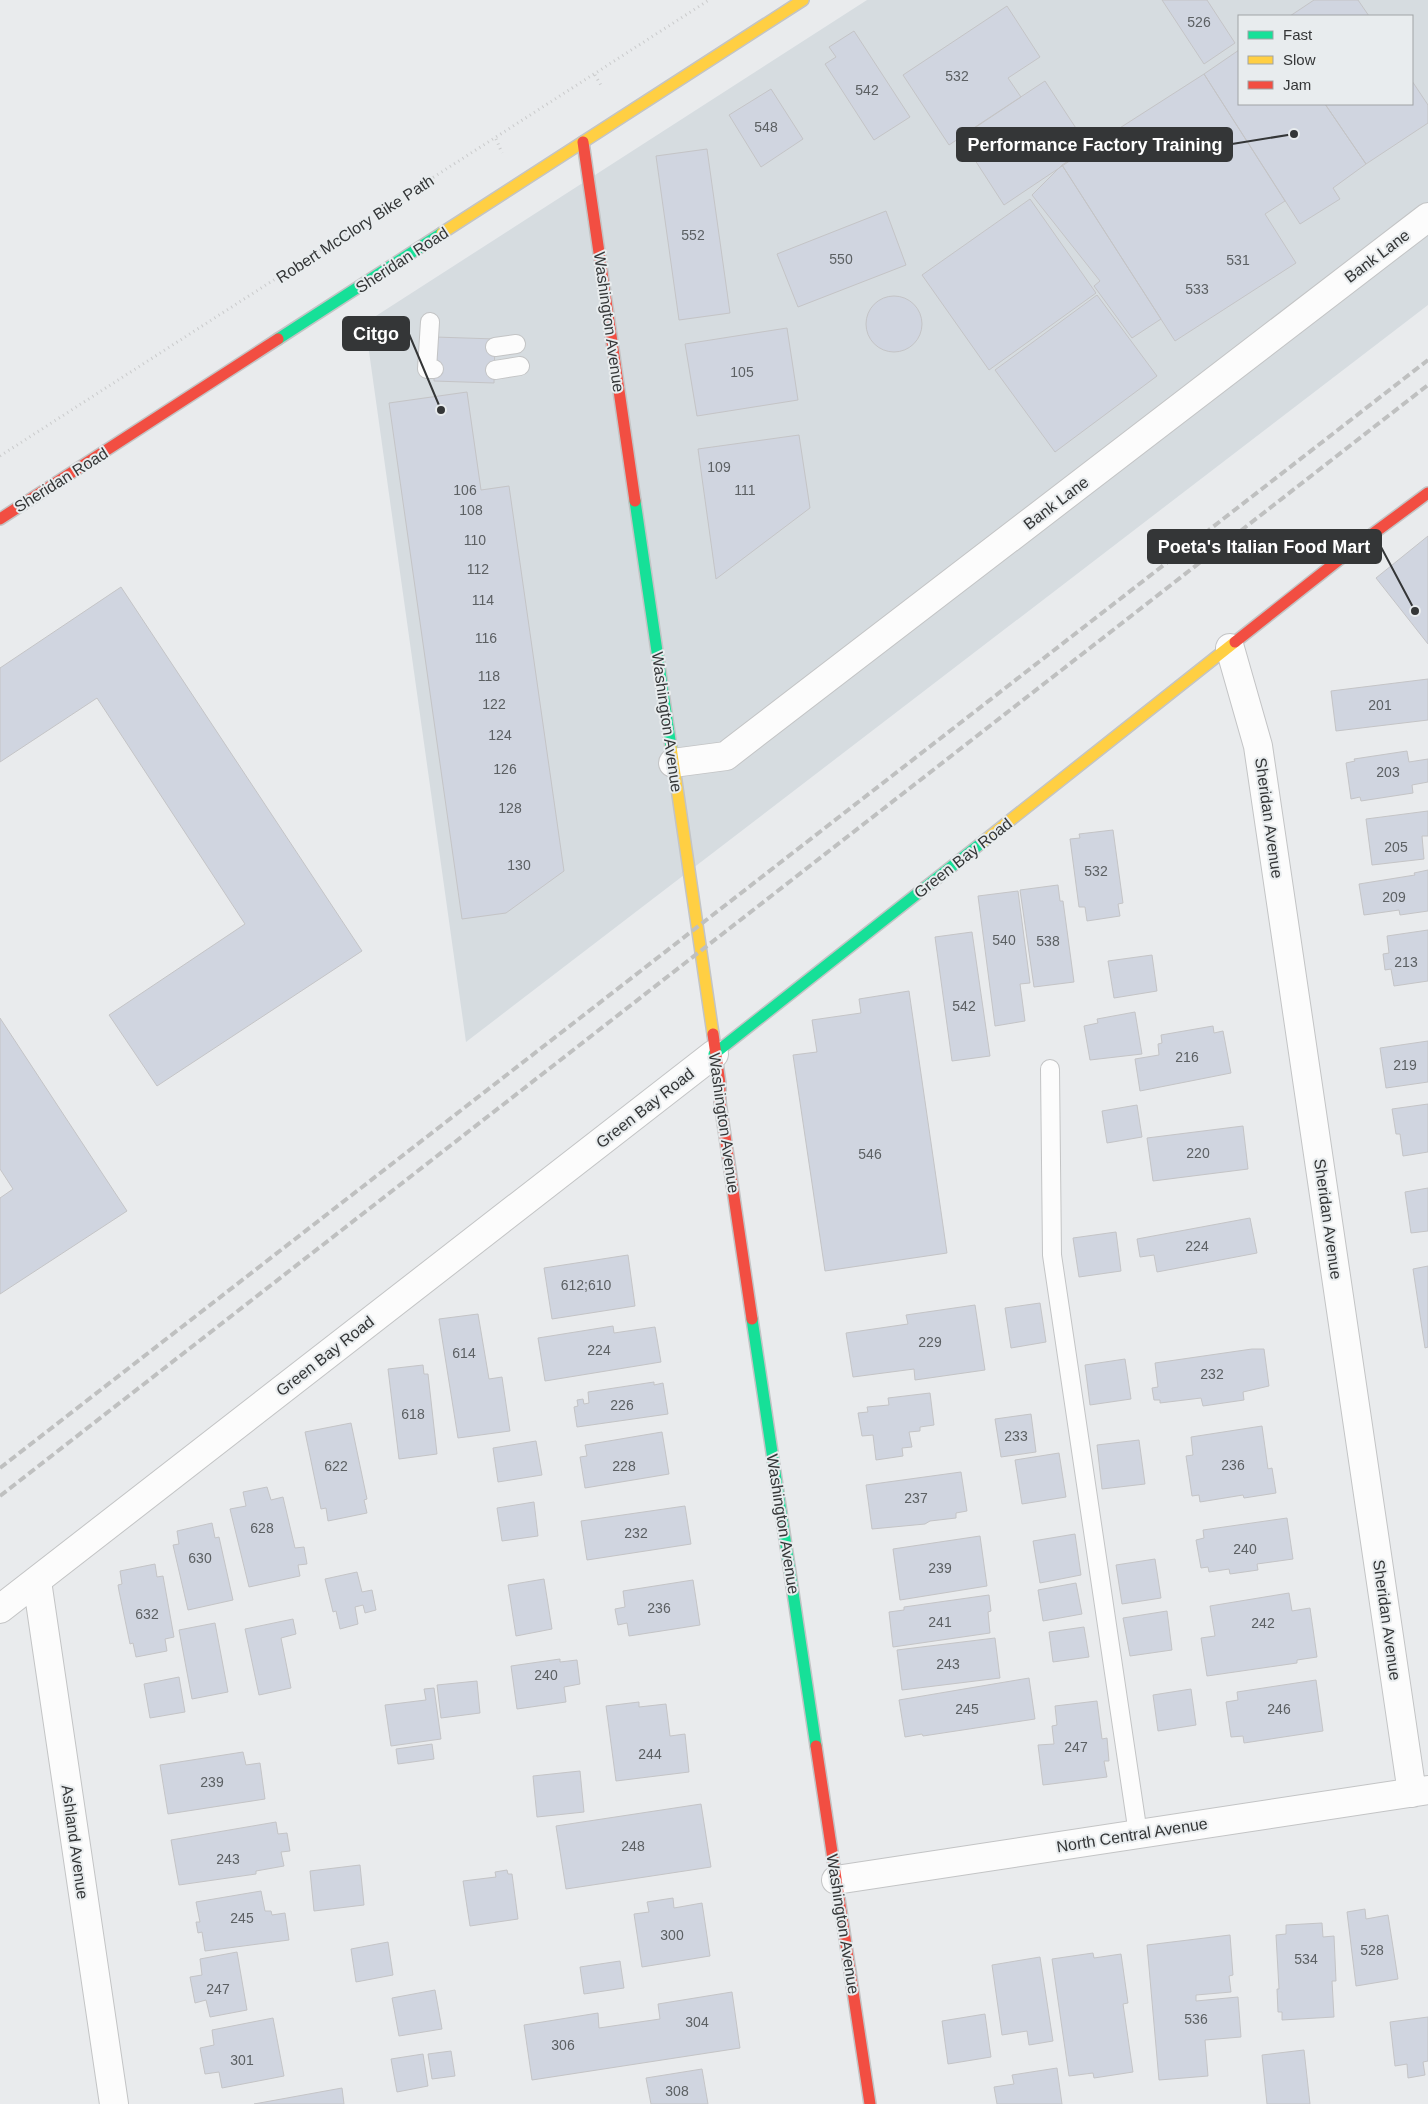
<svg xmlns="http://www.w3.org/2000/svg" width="1428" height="2104" viewBox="0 0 1428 2104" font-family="Arial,sans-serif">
  <rect width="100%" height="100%" fill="#e9ebed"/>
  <path fill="#d6dce0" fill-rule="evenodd" d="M 867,0 L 1428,0 L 1428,305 L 466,1042 L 365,323 ZM 1239,16 L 1412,16 L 1412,104 L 1239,104 Z"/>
  <path fill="#d0d5e0" stroke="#c4c4c6" d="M 1162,0 L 1207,0 L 1235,43 L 1204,64 Z
    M 1314,0 L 1358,0 L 1369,16 L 1290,16 Z
    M 1007,6 L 1040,57 L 1008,78 L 1021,97 L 949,145 L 903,75 Z
    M 854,31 L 910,117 L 874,140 L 825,64 L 836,57 L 829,47 Z
    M 1239,50 L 1239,104 L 1325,104 L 1366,164 L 1333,188 L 1340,199 L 1300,224 L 1204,74 Z
    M 1204,74 L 1285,201 L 1265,214 L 1296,263 L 1175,341 L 1062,165 Z
    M 1045,81 L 1089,148 L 1004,205 L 960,137 Z
    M 1412,81 L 1428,105 L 1428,123 L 1366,164 L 1325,104 L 1412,104 Z
    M 771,89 L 803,139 L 761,167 L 729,115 Z
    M 707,149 L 730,313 L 679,320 L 656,156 Z
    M 1062,165 L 1161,319 L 1132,338 L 1094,286 L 1100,281 L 1032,195 Z
    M 1030,199 L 1096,293 L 989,370 L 922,275 Z
    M 886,211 L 906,265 L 798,307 L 777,254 Z
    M 1097,295 L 1157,376 L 1055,452 L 995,370 Z
    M866 324a28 28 0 1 1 56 0a28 28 0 1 1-56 0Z
    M 787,328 L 798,400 L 697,416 L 685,344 Z
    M 435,337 L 495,339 L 494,383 L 434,381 Z
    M 467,392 L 481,490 L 509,486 L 564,871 L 506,913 L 462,919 L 389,403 Z
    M 799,435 L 810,508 L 716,579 L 698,449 Z
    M 1428,536 L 1428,644 L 1376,578 Z
    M 121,587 L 362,951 L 157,1086 L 109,1015 L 245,924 L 97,698 L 0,762 L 0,668 Z
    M 1428,679 L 1428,720 L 1336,731 L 1331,691 Z
    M 1407,751 L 1409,762 L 1428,759 L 1428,782 L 1412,785 L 1413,793 L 1361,801 L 1360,797 L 1351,799 L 1346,763 L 1355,761 L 1354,759 Z
    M 1428,811 L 1428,836 L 1422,836 L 1424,859 L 1372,865 L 1366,819 Z
    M 1113,830 L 1123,903 L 1118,904 L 1120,916 L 1087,921 L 1085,907 L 1079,907 L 1070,839 L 1080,838 L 1079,834 Z
    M 1428,870 L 1428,911 L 1400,915 L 1399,910 L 1364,915 L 1359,884 L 1415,875 L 1414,873 Z
    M 1058,885 L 1060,901 L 1063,901 L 1074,982 L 1034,987 L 1020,890 Z
    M 1018,891 L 1030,983 L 1020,984 L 1025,1021 L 995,1026 L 978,896 Z
    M 1428,930 L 1428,981 L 1394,986 L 1391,969 L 1385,970 L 1383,954 L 1389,953 L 1387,936 Z
    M 972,932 L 990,1056 L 952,1061 L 935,937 Z
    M 1152,955 L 1157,991 L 1114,998 L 1108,961 Z
    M 909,991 L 947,1253 L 825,1271 L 793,1055 L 817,1052 L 812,1020 L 861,1013 L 859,999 Z
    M 1135,1012 L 1142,1054 L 1090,1060 L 1084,1026 L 1098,1023 L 1097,1019 Z
    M 0,1018 L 127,1211 L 0,1294 L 0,1198 L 13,1189 L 0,1169 Z
    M 1213,1026 L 1214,1033 L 1223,1031 L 1231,1073 L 1140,1091 L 1135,1059 L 1159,1055 L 1158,1044 L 1162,1043 L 1161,1035 Z
    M 1428,1041 L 1428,1082 L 1386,1088 L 1380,1048 Z
    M 1428,1104 L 1428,1152 L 1403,1156 L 1400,1134 L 1396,1134 L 1392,1109 Z
    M 1137,1105 L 1142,1137 L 1107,1143 L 1102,1111 Z
    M 1243,1126 L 1248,1169 L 1153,1181 L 1147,1138 Z
    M 1428,1188 L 1428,1231 L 1411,1233 L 1405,1192 Z
    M 1250,1218 L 1257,1253 L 1157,1272 L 1154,1255 L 1140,1257 L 1137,1239 Z
    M 1116,1232 L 1121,1271 L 1079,1277 L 1073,1238 Z
    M 628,1255 L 635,1306 L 552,1319 L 544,1268 Z
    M 1428,1266 L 1428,1347 L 1425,1348 L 1413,1269 Z
    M 1040,1303 L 1046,1342 L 1011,1348 L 1005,1308 Z
    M 975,1305 L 985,1370 L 915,1380 L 914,1369 L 853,1377 L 846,1333 L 908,1324 L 906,1315 Z
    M 478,1314 L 489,1379 L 502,1377 L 510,1431 L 458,1438 L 439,1319 Z
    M 613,1326 L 614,1333 L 655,1327 L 661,1362 L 545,1381 L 538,1338 Z
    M 1252,1349 L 1264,1349 L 1269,1386 L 1243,1392 L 1244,1400 L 1203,1406 L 1201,1398 L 1160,1403 L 1160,1400 L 1154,1400 L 1152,1388 L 1158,1387 L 1155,1363 Z
    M 1125,1359 L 1131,1399 L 1090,1405 L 1085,1365 Z
    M 423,1365 L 424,1374 L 428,1374 L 437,1454 L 399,1459 L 388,1369 Z
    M 654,1382 L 654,1385 L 663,1383 L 668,1414 L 577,1427 L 574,1407 L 578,1406 L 577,1400 L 583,1399 L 584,1404 L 589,1403 L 588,1392 Z
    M 930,1393 L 934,1425 L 920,1427 L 920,1431 L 909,1432 L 912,1447 L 902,1448 L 903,1456 L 876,1460 L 873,1435 L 862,1436 L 858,1413 L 868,1412 L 867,1407 L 889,1405 L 888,1398 Z
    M 1031,1414 L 1036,1452 L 1001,1457 L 995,1419 Z
    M 351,1423 L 367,1499 L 364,1500 L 367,1513 L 328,1521 L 326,1508 L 321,1509 L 305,1432 Z
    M 1262,1426 L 1268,1469 L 1272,1468 L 1276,1493 L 1244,1498 L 1243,1495 L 1200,1502 L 1199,1495 L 1192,1496 L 1186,1456 L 1193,1455 L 1191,1437 Z
    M 662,1432 L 669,1474 L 585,1488 L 580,1457 L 587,1456 L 585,1445 Z
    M 1139,1440 L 1145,1484 L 1102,1489 L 1097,1445 Z
    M 536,1441 L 542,1475 L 498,1482 L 493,1448 Z
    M 1059,1453 L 1066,1497 L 1022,1504 L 1015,1460 Z
    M 961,1472 L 967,1511 L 956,1513 L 956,1518 L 930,1521 L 925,1524 L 872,1529 L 866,1485 Z
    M 267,1487 L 271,1500 L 283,1497 L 295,1548 L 304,1547 L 307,1564 L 298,1565 L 300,1576 L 249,1587 L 230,1509 L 246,1506 L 243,1492 Z
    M 534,1502 L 538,1536 L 502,1541 L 497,1508 Z
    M 685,1506 L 691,1544 L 587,1560 L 581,1521 Z
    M 1287,1518 L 1293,1559 L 1257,1564 L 1258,1570 L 1230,1574 L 1229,1569 L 1209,1572 L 1208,1567 L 1201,1568 L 1196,1540 L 1204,1538 L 1203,1530 Z
    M 212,1523 L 215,1538 L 219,1537 L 233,1600 L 188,1610 L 173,1545 L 179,1544 L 177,1531 Z
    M 1075,1534 L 1081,1575 L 1040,1583 L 1033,1541 Z
    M 980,1536 L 987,1586 L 900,1600 L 893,1549 Z
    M 1155,1559 L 1161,1598 L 1122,1604 L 1116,1565 Z
    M 155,1564 L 157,1577 L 163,1576 L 174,1637 L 165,1639 L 167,1651 L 136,1657 L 133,1643 L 130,1644 L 119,1591 L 118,1585 L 122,1584 L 120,1571 Z
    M 357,1572 L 362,1592 L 372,1590 L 376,1610 L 365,1613 L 363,1605 L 355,1607 L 358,1624 L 340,1629 L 336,1611 L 333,1612 L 325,1579 Z
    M 544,1579 L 552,1629 L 516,1636 L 508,1585 Z
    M 693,1580 L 700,1625 L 629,1636 L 627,1623 L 618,1625 L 615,1609 L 625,1607 L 623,1591 Z
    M 1076,1583 L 1082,1614 L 1043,1621 L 1038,1590 Z
    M 1289,1593 L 1292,1611 L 1310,1608 L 1317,1657 L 1297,1660 L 1297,1663 L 1207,1676 L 1201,1638 L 1215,1636 L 1210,1606 Z
    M 989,1595 L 991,1611 L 988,1612 L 990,1633 L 893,1647 L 889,1612 L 904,1610 L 904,1607 Z
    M 1167,1611 L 1172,1650 L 1130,1656 L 1123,1618 Z
    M 293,1619 L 296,1634 L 281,1638 L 291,1688 L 259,1695 L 245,1629 Z
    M 215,1623 L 228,1692 L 192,1699 L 179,1630 Z
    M 1084,1627 L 1089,1657 L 1053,1662 L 1049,1632 Z
    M 995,1638 L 1000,1678 L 902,1690 L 897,1650 Z
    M 560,1659 L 560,1662 L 577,1660 L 580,1684 L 564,1687 L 566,1702 L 517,1709 L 511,1666 Z
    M 179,1677 L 185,1712 L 150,1718 L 144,1684 Z
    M 1029,1678 L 1035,1719 L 923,1736 L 922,1734 L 905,1737 L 899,1700 Z
    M 1316,1680 L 1323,1731 L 1244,1743 L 1243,1736 L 1231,1737 L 1226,1702 L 1238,1700 L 1237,1692 Z
    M 477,1681 L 480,1713 L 441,1718 L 437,1685 Z
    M 434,1688 L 441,1739 L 391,1746 L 385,1705 L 426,1700 L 424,1689 Z
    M 1191,1689 L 1196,1725 L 1158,1731 L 1153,1695 Z
    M 1097,1701 L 1102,1739 L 1107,1738 L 1109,1761 L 1104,1761 L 1107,1777 L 1043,1785 L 1038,1745 L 1054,1744 L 1052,1726 L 1057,1725 L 1055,1706 Z
    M 639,1702 L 639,1707 L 666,1704 L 670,1736 L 685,1734 L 689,1772 L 616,1781 L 606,1706 Z
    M 432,1744 L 434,1759 L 398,1764 L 396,1749 Z
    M 243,1752 L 246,1765 L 260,1763 L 265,1799 L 168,1814 L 160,1765 Z
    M 580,1771 L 584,1812 L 537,1817 L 533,1776 Z
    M 701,1804 L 711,1867 L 566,1889 L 556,1826 Z
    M 276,1822 L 278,1834 L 287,1833 L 290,1851 L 281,1852 L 284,1866 L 256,1871 L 256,1874 L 179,1885 L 171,1840 Z
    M 360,1865 L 364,1905 L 314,1911 L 310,1871 Z
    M 507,1870 L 508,1874 L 512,1874 L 518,1919 L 470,1926 L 463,1881 L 496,1877 L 495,1872 Z
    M 261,1891 L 265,1911 L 271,1911 L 272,1915 L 285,1913 L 289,1940 L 205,1951 L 202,1932 L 198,1933 L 196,1922 L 200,1922 L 196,1902 Z
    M 673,1898 L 674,1908 L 702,1903 L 710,1956 L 642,1967 L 634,1914 L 649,1912 L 647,1902 Z
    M 1365,1909 L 1366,1919 L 1388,1915 L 1398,1979 L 1356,1986 L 1347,1912 Z
    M 1322,1923 L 1323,1937 L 1334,1936 L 1336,1981 L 1332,1981 L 1334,2017 L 1282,2020 L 1282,2012 L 1278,2012 L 1277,1989 L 1279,1989 L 1276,1935 L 1286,1934 L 1286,1925 Z
    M 1230,1935 L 1233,1975 L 1229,1976 L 1231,1992 L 1196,1995 L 1196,2001 L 1238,1997 L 1241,2037 L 1205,2040 L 1208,2076 L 1159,2080 L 1147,1945 Z
    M 388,1942 L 393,1975 L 356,1982 L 351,1949 Z
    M 237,1952 L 247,2010 L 210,2017 L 206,2000 L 195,2003 L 190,1977 L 202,1975 L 200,1959 Z
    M 1093,1953 L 1094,1958 L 1121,1954 L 1128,2003 L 1123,2004 L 1133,2072 L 1094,2078 L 1093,2073 L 1069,2076 L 1052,1959 Z
    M 1040,1957 L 1053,2041 L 1029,2045 L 1027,2031 L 1002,2035 L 992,1965 Z
    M 620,1961 L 624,1988 L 584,1994 L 580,1967 Z
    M 435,1990 L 442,2029 L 399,2036 L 392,1998 Z
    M 732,1992 L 740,2048 L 532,2080 L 524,2025 L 598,2013 L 599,2028 L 660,2019 L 658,2004 Z
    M 985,2014 L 991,2057 L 948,2064 L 942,2021 Z
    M 1428,2017 L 1428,2061 L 1423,2062 L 1425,2075 L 1408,2078 L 1407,2064 L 1395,2066 L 1390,2022 Z
    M 273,2018 L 284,2076 L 222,2088 L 219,2072 L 205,2074 L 200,2048 L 214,2045 L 212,2030 Z
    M 1304,2050 L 1310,2104 L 1267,2104 L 1262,2055 Z
    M 451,2051 L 455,2076 L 432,2079 L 428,2054 Z
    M 423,2054 L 428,2086 L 397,2092 L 391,2059 Z
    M 1057,2068 L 1062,2104 L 997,2104 L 994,2087 L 1014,2084 L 1012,2075 Z
    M 702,2069 L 708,2104 L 651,2104 L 646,2078 Z
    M 342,2088 L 344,2104 L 254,2104 Z"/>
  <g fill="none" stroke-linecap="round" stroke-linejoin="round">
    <g stroke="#c3c4c5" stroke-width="20">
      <path id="lane" d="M 430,322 L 427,369 L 434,369
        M 495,347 L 516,344
        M 495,370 L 520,366
        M 1050,1069 L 1052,1255 L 1138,1834"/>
    </g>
    <g stroke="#c3c4c5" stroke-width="30">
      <path id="street" d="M 1230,648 L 1258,746 L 1412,1793
        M 673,763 L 726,756 L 731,752 L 1428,217
        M 37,1581 L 114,2104
        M 0,1609 L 714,1054
        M 836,1880 L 1428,1790"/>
    </g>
    <g stroke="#c3c4c5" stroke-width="14">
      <path id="fast" d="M 278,339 L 442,233
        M 635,501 L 671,747
        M 714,1054 L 984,841
        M 752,1319 L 816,1746"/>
    </g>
    <g stroke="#c3c4c5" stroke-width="14">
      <path id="slow" d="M 442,233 L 803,0
        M 671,747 L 713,1034
        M 984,841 L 1235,642"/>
    </g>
    <g stroke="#c3c4c5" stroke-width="14">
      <path id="jam" d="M 583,142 L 635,501
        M 0,519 L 278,339
        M 1235,642 L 1359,544 L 1428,493
        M 713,1034 L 720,1084 L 720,1102 L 752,1319
        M 816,1746 L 870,2104"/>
    </g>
    <path stroke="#cacbcc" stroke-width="3" stroke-dasharray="1 4" stroke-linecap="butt" d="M 595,75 L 602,87
      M 496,139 L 502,153
      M 0,456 L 709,0"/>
    <use href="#lane" stroke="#fcfcfc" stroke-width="18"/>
    <use href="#street" stroke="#fcfcfc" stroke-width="28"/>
    <use href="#fast" stroke="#16e098" stroke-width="11"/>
    <use href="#slow" stroke="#ffcf43" stroke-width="11"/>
    <use href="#jam" stroke="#f24e42" stroke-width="11"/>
    <path stroke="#bfc0c0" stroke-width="4" stroke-dasharray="8 4" stroke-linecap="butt" d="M 0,1468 L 1428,360
      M 0,1496 L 1428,385"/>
  </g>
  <g text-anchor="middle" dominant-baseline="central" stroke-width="4" stroke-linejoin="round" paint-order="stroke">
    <g font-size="14" fill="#5c6063">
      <text x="1199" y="22">526</text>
      <text x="957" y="76">532</text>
      <text x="867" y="90">542</text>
      <text x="766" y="127">548</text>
      <text x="693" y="235">552</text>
      <text x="841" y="259">550</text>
      <text x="1238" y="260">531</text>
      <text x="1197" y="289">533</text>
      <text x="742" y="372">105</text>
      <text x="719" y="467">109</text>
      <text x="465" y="490">106</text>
      <text x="745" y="490">111</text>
      <text x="471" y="510">108</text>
      <text x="475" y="540">110</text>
      <text x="478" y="569">112</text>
      <text x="483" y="600">114</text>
      <text x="486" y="638">116</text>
      <text x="489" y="676">118</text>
      <text x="494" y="704">122</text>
      <text x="1380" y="705">201</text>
      <text x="500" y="735">124</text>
      <text x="505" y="769">126</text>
      <text x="1388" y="772">203</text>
      <text x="510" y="808">128</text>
      <text x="1396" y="847">205</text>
      <text x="519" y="865">130</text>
      <text x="1096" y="871">532</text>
      <text x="1394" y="897">209</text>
      <text x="1004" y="940">540</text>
      <text x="1048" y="941">538</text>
      <text x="1406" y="962">213</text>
      <text x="964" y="1006">542</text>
      <text x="1187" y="1057">216</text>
      <text x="1405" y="1065">219</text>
      <text x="1198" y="1153">220</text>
      <text x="870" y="1154">546</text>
      <text x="1197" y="1246">224</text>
      <text x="586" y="1285">612;610</text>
      <text x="930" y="1342">229</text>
      <text x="599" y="1350">224</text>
      <text x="464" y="1353">614</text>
      <text x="1212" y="1374">232</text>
      <text x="622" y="1405">226</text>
      <text x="413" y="1414">618</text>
      <text x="1016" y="1436">233</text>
      <text x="1233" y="1465">236</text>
      <text x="336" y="1466">622</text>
      <text x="624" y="1466">228</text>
      <text x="916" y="1498">237</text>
      <text x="262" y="1528">628</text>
      <text x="636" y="1533">232</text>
      <text x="1245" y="1549">240</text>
      <text x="200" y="1558">630</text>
      <text x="940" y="1568">239</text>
      <text x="659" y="1608">236</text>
      <text x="147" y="1614">632</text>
      <text x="940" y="1622">241</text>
      <text x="1263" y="1623">242</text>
      <text x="948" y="1664">243</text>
      <text x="546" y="1675">240</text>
      <text x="967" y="1709">245</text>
      <text x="1279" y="1709">246</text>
      <text x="1076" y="1747">247</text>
      <text x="650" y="1754">244</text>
      <text x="212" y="1782">239</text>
      <text x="633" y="1846">248</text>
      <text x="228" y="1859">243</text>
      <text x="242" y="1918">245</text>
      <text x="672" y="1935">300</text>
      <text x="1372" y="1950">528</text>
      <text x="1306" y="1959">534</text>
      <text x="218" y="1989">247</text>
      <text x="1196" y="2019">536</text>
      <text x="697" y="2022">304</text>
      <text x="563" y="2045">306</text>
      <text x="242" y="2060">301</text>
      <text x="677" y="2091">308</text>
    </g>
    <g font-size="16" fill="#343637" stroke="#e8ecee">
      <text transform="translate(355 229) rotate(-33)">Robert McClory Bike Path</text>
      <text transform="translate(1377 256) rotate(-37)">Bank Lane</text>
      <text transform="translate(402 260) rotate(-33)">Sheridan Road</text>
      <text transform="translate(609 322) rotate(82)">Washington Avenue</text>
      <text transform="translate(61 480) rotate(-32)">Sheridan Road</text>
      <text transform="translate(1056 503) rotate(-37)">Bank Lane</text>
      <text transform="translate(667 722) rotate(82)">Washington Avenue</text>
      <text transform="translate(1269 818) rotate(82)">Sheridan Avenue</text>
      <text transform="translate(963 858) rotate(-38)">Green Bay Road</text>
      <text transform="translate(645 1108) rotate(-38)">Green Bay Road</text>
      <text transform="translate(724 1123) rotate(82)">Washington Avenue</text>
      <text transform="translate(1328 1219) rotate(82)">Sheridan Avenue</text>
      <text transform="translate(325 1356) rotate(-38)">Green Bay Road</text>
      <text transform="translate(783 1524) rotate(81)">Washington Avenue</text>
      <text transform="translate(1387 1620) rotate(82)">Sheridan Avenue</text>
      <text transform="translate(1132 1835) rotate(-9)">North Central Avenue</text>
      <text transform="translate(75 1842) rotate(82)">Ashland Avenue</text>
      <text transform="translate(843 1924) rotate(81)">Washington Avenue</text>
    </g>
  </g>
  <path fill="none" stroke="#343637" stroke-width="2" d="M1294 134L1232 144M441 410L409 334M1415 611L1381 547"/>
  <g fill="#343637" stroke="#e8ecee" stroke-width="2">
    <circle cx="1294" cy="134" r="5"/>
    <circle cx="441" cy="410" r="5"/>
    <circle cx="1415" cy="611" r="5"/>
  </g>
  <g fill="#343637" stroke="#343637" stroke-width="2">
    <rect x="957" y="128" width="275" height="33" rx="5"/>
    <rect x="343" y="317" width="66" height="33" rx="5"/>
    <rect x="1148" y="530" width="233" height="33" rx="5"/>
  </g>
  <g font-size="18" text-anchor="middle" font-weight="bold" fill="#fff">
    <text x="1095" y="151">Performance Factory Training</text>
    <text x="376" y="340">Citgo</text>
    <text x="1264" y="553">Poeta's Italian Food Mart</text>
  </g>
  <rect x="1238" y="15" width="175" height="90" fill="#e8ecee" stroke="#a0a3a5"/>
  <rect x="1248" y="31" width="25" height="8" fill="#16e098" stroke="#a0a3a5"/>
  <text x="1283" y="40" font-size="15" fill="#343637">Fast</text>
  <rect x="1248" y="56" width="25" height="8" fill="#ffcf43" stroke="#a0a3a5"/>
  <text x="1283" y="65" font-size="15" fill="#343637">Slow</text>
  <rect x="1248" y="81" width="25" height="8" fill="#f24e42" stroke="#a0a3a5"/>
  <text x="1283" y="90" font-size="15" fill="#343637">Jam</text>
</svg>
